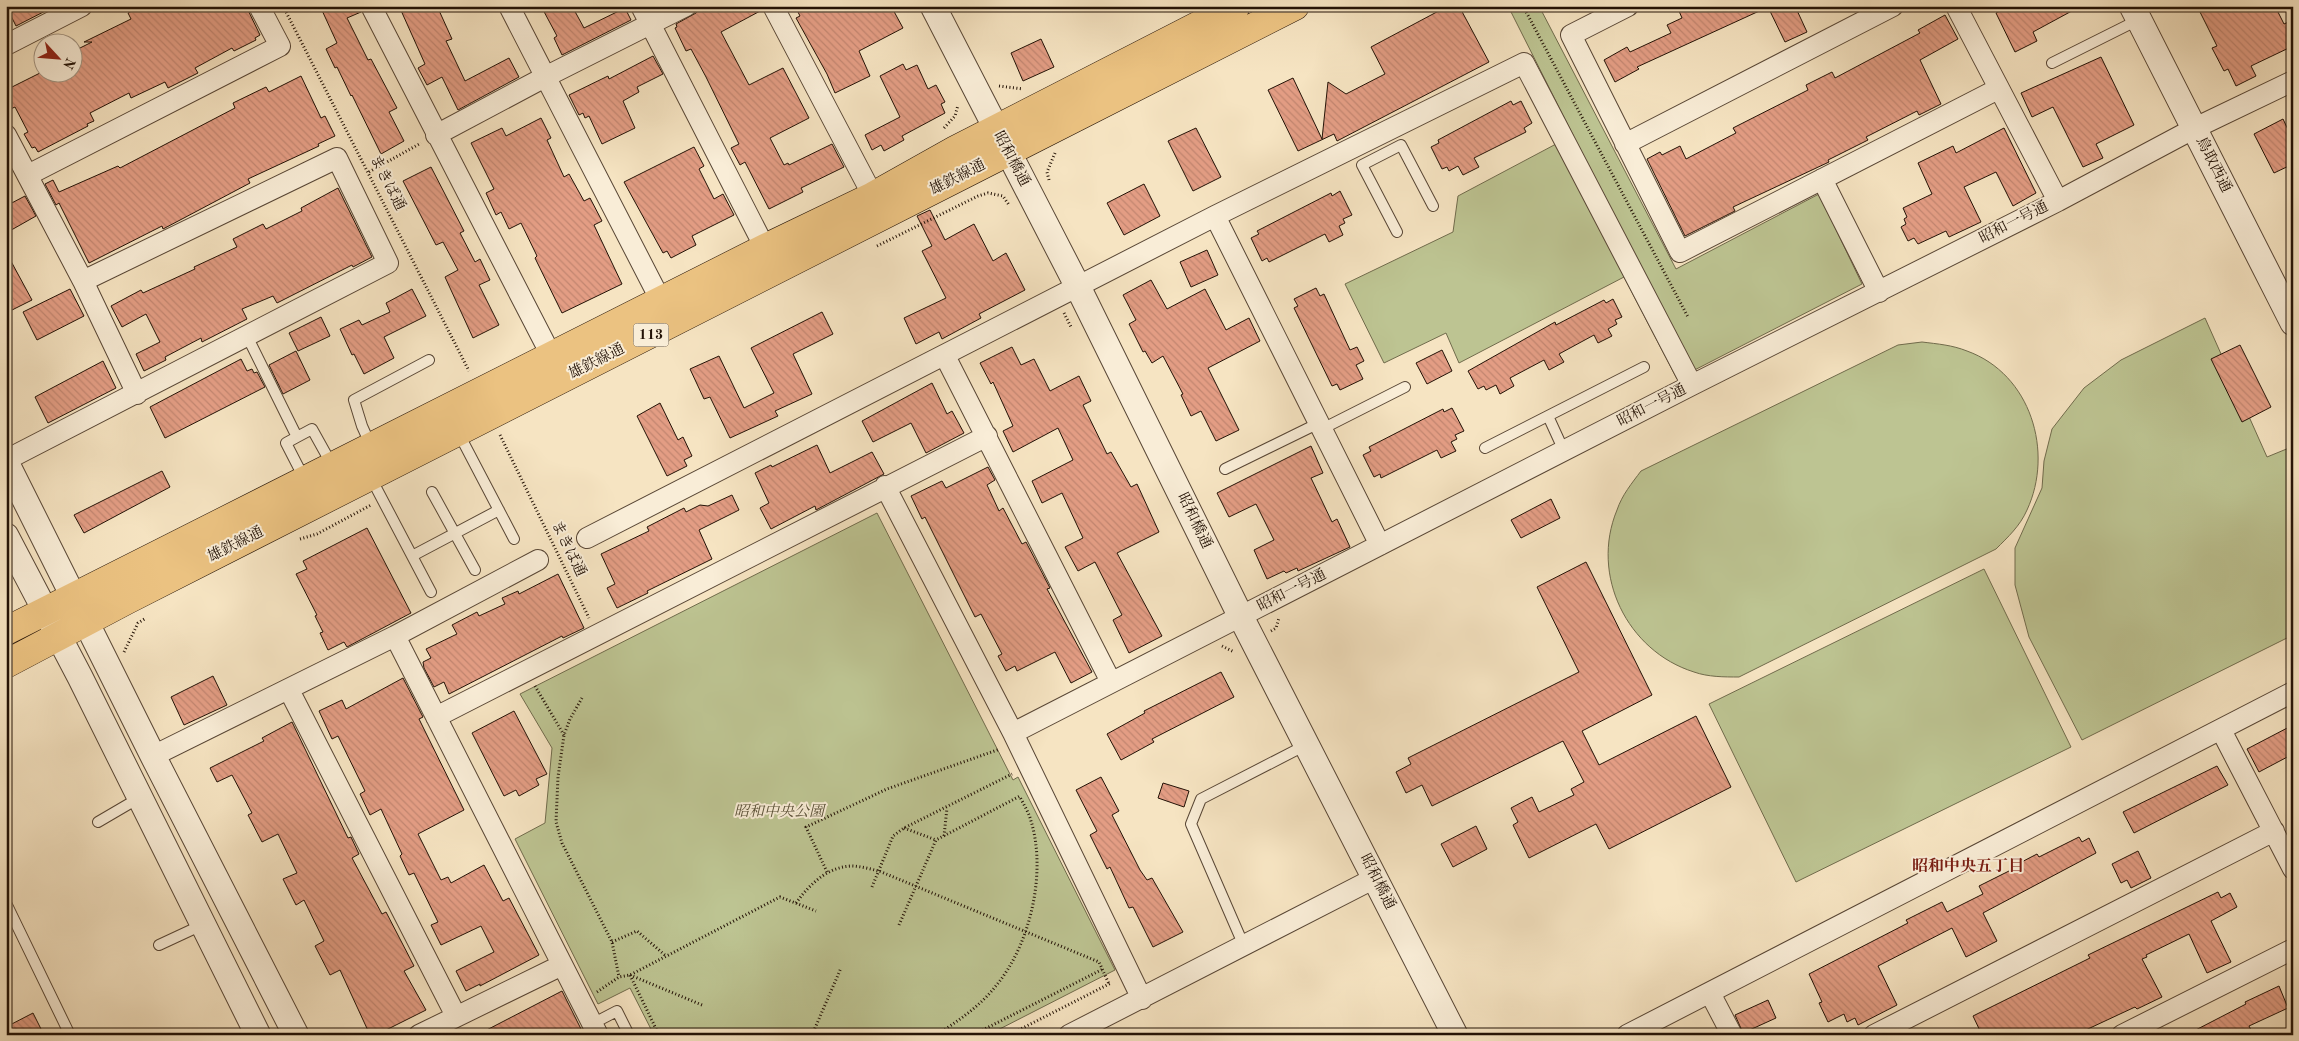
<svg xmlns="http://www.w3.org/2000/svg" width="2299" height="1041" viewBox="0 0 2299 1041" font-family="'Old Standard TT','Noto Serif JP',serif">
  <defs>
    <pattern id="building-back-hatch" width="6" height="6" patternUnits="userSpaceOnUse" patternTransform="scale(1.25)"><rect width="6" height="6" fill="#e39d84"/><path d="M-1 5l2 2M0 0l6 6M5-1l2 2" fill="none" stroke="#c28670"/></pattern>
  </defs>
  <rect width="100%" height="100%" fill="#f6e4c2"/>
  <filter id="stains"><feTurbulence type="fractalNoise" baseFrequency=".004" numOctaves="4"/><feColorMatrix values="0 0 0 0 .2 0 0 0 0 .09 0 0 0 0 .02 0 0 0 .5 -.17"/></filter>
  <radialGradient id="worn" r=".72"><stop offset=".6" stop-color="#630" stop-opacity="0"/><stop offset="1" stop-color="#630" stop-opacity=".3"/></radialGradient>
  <path fill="#bdc492" stroke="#706b4c" d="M 1508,6 L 1539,6 L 1676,269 L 1819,194 L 1862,284 L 1677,379 L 1624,277 L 1459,363 L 1446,333 L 1384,363 L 1345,284 L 1453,232 L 1458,196 L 1573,135 Z
    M 2205,318 L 2267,457 L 2289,448 L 2293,454 L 2293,635 L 2082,740 L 2029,637 L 2015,585 L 2015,548 L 2042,488 L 2044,461 L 2052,429 L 2084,388 L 2121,360 Z
    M 1922,342 C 1938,344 1952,345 1967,351 C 2031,374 2054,452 2027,510 C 2020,526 2008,537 1996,549 L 1739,677 C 1724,677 1708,677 1694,672 C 1627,651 1590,575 1617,510 C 1622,495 1632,483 1641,471 L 1898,345 Z
    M 877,513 L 1013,780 L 1018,777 L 1115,970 L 988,1035 L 654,1035 L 630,988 L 598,1004 L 515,839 L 545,823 L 552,748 L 520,694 Z
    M 1984,569 L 2071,747 L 1796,882 L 1709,704 Z"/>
  <path fill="url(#building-back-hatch)" stroke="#231206" d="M 6,6 L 55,6 L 16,26 Z
    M 141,6 L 246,6 L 260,35 L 255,38 L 256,40 L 234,51 L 232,48 L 195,68 L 198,73 L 168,88 L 165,82 L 131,98 L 129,93 L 90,113 L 94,121 L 87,124 L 88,126 L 38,152 L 35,147 L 32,148 L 24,134 L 28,132 L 15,107 L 6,111 L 6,90 L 42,72 L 72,72 L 72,52 L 92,42 L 84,42 L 131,19 L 128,13 Z
    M 320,6 L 359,6 L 361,12 L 347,18 L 368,60 L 371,59 L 397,108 L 389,112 L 404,141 L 381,154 L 352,95 L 351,96 L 337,67 L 335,68 L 326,49 L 337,43 Z
    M 399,6 L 437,6 L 452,39 L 446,41 L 465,81 L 509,58 L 519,77 L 458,110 L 442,77 L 427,85 L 418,68 L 425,64 Z
    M 541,6 L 572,6 L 584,28 L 625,8 L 631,20 L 562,55 L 554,38 L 557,36 Z
    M 698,6 L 761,6 L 762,10 L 721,32 L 749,85 L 783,68 L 809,118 L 770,138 L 784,165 L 788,163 L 789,165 L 832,144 L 844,167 L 801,188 L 803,192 L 769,209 L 745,162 L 740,165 L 731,148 L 739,144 L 706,77 L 691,49 L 686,51 L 675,28 L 677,27 L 676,24 L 696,13 Z
    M 795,6 L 891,6 L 903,28 L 859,51 L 870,76 L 835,93 L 827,74 L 796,18 L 800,16 Z
    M 1448,6 L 1459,6 L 1489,62 L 1337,141 L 1334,134 L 1298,151 L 1268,90 L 1293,78 L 1322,139 L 1328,82 L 1346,94 L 1385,74 L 1371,47 Z
    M 1688,6 L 1795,6 L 1807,32 L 1785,42 L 1768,7 L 1637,67 L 1639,69 L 1615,82 L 1604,60 L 1627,47 L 1630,52 L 1671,33 L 1667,25 L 1682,18 L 1679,11 Z
    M 2009,6 L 2081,6 L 2033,32 L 2037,41 L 2015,52 L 1996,13 Z
    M 2197,6 L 2275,6 L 2284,24 L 2293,20 L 2293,46 L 2251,66 L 2256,76 L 2236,86 L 2228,69 L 2224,71 L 2212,48 L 2217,46 Z
    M 1945,15 L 1958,39 L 1920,60 L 1941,104 L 1919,115 L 1917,111 L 1866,137 L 1868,140 L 1828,160 L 1829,162 L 1733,207 L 1735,211 L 1685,236 L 1647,159 L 1660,152 L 1662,155 L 1680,146 L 1686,159 L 1736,133 L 1733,128 L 1808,90 L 1806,85 L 1832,72 L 1835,78 L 1920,33 L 1918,30 Z
    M 1041,39 L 1054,67 L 1023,81 L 1011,53 Z
    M 653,56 L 663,74 L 637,87 L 639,92 L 623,101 L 635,128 L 602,144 L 589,116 L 585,118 L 583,113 L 579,115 L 569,95 L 608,76 L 609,79 Z
    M 2101,57 L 2134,125 L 2096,144 L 2103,158 L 2083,167 L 2053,107 L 2032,117 L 2021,93 Z
    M 903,64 L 906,70 L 917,65 L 928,89 L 936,85 L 945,102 L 941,104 L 945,113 L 902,136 L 904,140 L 884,151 L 881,145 L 872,150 L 865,135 L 900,117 L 880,76 Z
    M 301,76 L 321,118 L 325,116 L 335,136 L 318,144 L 319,146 L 248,179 L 250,183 L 182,219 L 163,229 L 162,226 L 89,263 L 59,203 L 56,205 L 45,184 L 53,180 L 59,192 L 118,166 L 120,168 L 235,108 L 233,103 L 266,87 L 269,92 Z
    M 1511,101 L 1513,105 L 1521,101 L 1532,123 L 1524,128 L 1526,132 L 1474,158 L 1479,167 L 1463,175 L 1458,166 L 1449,171 L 1447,167 L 1442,169 L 1431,147 L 1439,143 L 1438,140 Z
    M 541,118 L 551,138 L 547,140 L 564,177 L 569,174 L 584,201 L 590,198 L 602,221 L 594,225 L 622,284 L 562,313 L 535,258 L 537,256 L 521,223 L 509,229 L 501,212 L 496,215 L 486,193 L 494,189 L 471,143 L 502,128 L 506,136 Z
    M 2283,119 L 2293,140 L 2293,164 L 2274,173 L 2254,134 Z
    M 1196,128 L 1221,177 L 1193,191 L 1168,141 Z
    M 2004,128 L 2036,193 L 2013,206 L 1996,172 L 1964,187 L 1981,222 L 1949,237 L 1946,231 L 1918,244 L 1914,238 L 1908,241 L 1901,227 L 1906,224 L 1904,219 L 1907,217 L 1903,208 L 1932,194 L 1918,163 L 1953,146 L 1956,153 Z
    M 694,147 L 704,166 L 699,169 L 714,199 L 723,194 L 734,215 L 692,236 L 696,245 L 671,258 L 667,251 L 663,253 L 624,182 Z
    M 431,167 L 464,231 L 460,233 L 475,262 L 480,259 L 490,280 L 479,285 L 499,325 L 473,338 L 445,277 L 458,270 L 443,242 L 436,245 L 403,181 Z
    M 1144,184 L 1160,216 L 1124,235 L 1107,203 Z
    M 338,188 L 372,257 L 353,267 L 352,265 L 277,303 L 273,296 L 242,309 L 247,319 L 202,342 L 201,338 L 165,357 L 166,360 L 144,371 L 136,354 L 160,342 L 146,314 L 122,327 L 111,306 L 141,290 L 143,293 L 195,269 L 194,267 L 237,247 L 233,239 L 263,224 L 266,229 L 302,211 L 301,208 Z
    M 1340,191 L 1352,215 L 1343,219 L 1345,223 L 1339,226 L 1343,235 L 1329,242 L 1325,234 L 1269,262 L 1267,258 L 1262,261 L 1251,238 L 1259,234 L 1257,231 L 1331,193 L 1332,196 Z
    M 25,196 L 36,216 L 6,233 L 6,206 Z
    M 930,210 L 945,240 L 974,224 L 993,261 L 1006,253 L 1025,290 L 979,314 L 981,318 L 942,339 L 939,332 L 916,344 L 904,318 L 946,298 L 922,251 L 932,246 L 917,216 Z
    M 1207,250 L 1218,275 L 1191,287 L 1180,262 Z
    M 6,252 L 32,300 L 6,313 Z
    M 1151,280 L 1167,309 L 1205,289 L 1226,330 L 1249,318 L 1260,341 L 1208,368 L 1239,430 L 1216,441 L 1201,411 L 1191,416 L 1181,395 L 1183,394 L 1163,356 L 1152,363 L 1145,351 L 1143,352 L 1129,324 L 1136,320 L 1123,295 Z
    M 1316,288 L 1320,296 L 1324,294 L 1350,350 L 1357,347 L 1364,361 L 1356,365 L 1363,379 L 1340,390 L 1337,384 L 1332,386 L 1294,308 L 1298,306 L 1294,299 Z
    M 70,289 L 84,316 L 37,340 L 23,312 Z
    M 412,289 L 426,316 L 384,337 L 394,358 L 364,374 L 354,354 L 352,355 L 340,329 L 359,320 L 362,325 L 390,312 L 386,303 Z
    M 1613,299 L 1622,317 L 1615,320 L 1617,324 L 1608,329 L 1612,336 L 1598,343 L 1594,335 L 1559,354 L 1564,362 L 1549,370 L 1544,360 L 1510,378 L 1514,386 L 1500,394 L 1496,385 L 1486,390 L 1484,386 L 1478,389 L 1468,371 L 1555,322 L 1556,325 L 1604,300 L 1606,303 Z
    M 822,312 L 833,334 L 793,354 L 812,394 L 775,411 L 778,416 L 730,438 L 710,397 L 704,399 L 690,369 L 719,356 L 744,408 L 774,393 L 751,348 Z
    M 321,317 L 330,336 L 298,351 L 289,333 Z
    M 2240,345 L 2271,407 L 2242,422 L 2211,359 Z
    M 1012,347 L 1021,365 L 1034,359 L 1050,391 L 1079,376 L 1091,401 L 1083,405 L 1107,454 L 1111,452 L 1131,487 L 1137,484 L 1159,532 L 1117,553 L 1162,636 L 1129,653 L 1113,620 L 1122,615 L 1095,562 L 1078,571 L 1065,547 L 1083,538 L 1062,493 L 1042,503 L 1032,481 L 1073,460 L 1058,428 L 1013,452 L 1003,431 L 1013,426 L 993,382 L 991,384 L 980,363 Z
    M 1442,350 L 1452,371 L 1427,384 L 1416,363 Z
    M 296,351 L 310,380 L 283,394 L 269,365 Z
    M 241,359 L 247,371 L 252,369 L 254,373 L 257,372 L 265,387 L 165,438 L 150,407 Z
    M 103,361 L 116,388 L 48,423 L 35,397 Z
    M 932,383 L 947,414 L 952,411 L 964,433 L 926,453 L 911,423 L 873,442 L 862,421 Z
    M 660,403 L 678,440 L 683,437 L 692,456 L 684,460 L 687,466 L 667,476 L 637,416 Z
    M 1452,408 L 1464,431 L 1455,435 L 1457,439 L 1451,442 L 1456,451 L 1441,458 L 1437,450 L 1381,478 L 1380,474 L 1374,477 L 1363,455 L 1371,451 L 1369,447 L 1443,409 L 1444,412 Z
    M 817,445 L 830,473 L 872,452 L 884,474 L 816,510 L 815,506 L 771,529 L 760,508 L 769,503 L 755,473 L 771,465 L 772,467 Z
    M 1311,446 L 1323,473 L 1311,478 L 1332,522 L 1337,519 L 1350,547 L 1298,571 L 1297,568 L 1286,573 L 1284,571 L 1267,579 L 1254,550 L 1274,540 L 1256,504 L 1229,517 L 1217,493 Z
    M 988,467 L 995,480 L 987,485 L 999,511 L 1003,508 L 1022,544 L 1026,542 L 1050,588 L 1047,589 L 1092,672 L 1071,683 L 1055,652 L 1017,671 L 1015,666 L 1006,671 L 998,656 L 1002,654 L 981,614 L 975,617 L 925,517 L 922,519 L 911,496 L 942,481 L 946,488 Z
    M 162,471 L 170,487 L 84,533 L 74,515 Z
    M 732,495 L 739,510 L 699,530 L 712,559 L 647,591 L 648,593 L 617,608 L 607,588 L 615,584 L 601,554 L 649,531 L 647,527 L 684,508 L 686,512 L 700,505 L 708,506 Z
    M 1551,499 L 1560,518 L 1521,538 L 1511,520 Z
    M 367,528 L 411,613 L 347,647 L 344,642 L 328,650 L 320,633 L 323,632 L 315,616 L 317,615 L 296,574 L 307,569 L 303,561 Z
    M 1586,562 L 1652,695 L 1582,731 L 1599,765 L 1696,716 L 1731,787 L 1609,849 L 1596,824 L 1529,858 L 1513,825 L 1518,822 L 1511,808 L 1532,797 L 1539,812 L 1574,795 L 1571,789 L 1584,782 L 1563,741 L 1432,806 L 1422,785 L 1406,793 L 1396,772 L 1411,764 L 1408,758 L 1579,672 L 1537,587 Z
    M 558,574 L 584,628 L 563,638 L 562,636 L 449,694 L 444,682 L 434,687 L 424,668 L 423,662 L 431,658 L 426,649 L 457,634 L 452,625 L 477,612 L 479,616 L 505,604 L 502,598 L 518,591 L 519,594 Z
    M 1221,672 L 1234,697 L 1152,739 L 1154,742 L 1121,760 L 1107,734 L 1145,713 L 1144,711 Z
    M 213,676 L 227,705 L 184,725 L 171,697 Z
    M 403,678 L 423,717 L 419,719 L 464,810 L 418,834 L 441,880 L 448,877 L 451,883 L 484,865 L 503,901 L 509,898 L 539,955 L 480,986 L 480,984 L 466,991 L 456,971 L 494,952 L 481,926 L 441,945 L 431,925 L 438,922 L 414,873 L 409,875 L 400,856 L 402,854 L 381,809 L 370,815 L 360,794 L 365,791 L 338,736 L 332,739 L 319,711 L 342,700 L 346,709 Z
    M 514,711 L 547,774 L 536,779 L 539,785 L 519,796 L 516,790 L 504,796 L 472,733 Z
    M 292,722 L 348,838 L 351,837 L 359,854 L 352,858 L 382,914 L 386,912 L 414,966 L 404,971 L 426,1010 L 376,1035 L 370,1035 L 340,970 L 330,975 L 315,946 L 324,941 L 304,900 L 296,905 L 283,879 L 297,873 L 278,834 L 262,842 L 248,815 L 252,813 L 232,775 L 217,782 L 210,768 L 264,741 L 262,738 Z
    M 2293,725 L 2293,754 L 2259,772 L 2247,749 Z
    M 2217,766 L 2228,785 L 2134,833 L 2123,812 Z
    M 1101,777 L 1119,811 L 1112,815 L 1140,870 L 1147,880 L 1152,878 L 1183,932 L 1153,947 L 1133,907 L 1129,908 L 1110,867 L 1107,869 L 1090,835 L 1097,831 L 1076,790 Z
    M 1163,783 L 1189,791 L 1184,807 L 1158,798 Z
    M 1476,826 L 1487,849 L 1453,867 L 1441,844 Z
    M 2079,837 L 2082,842 L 2089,838 L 2096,853 L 1983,913 L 1997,941 L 1966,957 L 1952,928 L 1878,966 L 1897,1005 L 1858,1025 L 1855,1018 L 1847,1022 L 1844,1014 L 1828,1022 L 1819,1003 L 1822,1002 L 1809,974 L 1908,923 L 1906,920 L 1942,902 L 1947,912 L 1983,894 L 1979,886 L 2013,869 L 2012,867 L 2037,854 L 2039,857 Z
    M 2138,851 L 2151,878 L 2131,888 L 2127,880 L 2121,883 L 2112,864 Z
    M 2218,892 L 2221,898 L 2230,893 L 2237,907 L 2211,921 L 2231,962 L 2207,973 L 2189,934 L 2146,955 L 2147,957 L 2142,959 L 2162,997 L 2137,1009 L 2135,1007 L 2075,1035 L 1982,1035 L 1973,1016 L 2090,958 L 2088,955 Z
    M 2279,986 L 2288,1008 L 2249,1026 L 2251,1030 L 2241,1035 L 2186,1035 L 2246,1004 L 2245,1002 Z
    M 562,991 L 584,1035 L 477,1035 Z
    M 1768,1000 L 1776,1018 L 1743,1033 L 1735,1015 Z
    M 33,1013 L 44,1035 L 6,1035 L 6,1027 Z"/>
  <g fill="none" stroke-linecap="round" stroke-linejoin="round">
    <g stroke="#584635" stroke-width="12">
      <path id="service" d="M 2052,63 L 2138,20
        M 1397,232 L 1362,165 L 1401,145 L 1433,206
        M 247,336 L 297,437 L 286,443 L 305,480
        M 1548,416 L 1564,451
        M 1322,429 L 1405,387
        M 459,434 L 514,539
        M 297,437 L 312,429 L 332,465
        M 371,446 L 362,426 L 354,400 L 429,360
        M 1485,448 L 1644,367
        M 1225,469 L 1319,423
        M 371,478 L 431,592
        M 432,492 L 475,570
        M 412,556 L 499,510
        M 98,822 L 139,798
        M 6,903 L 70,1035
        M 159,945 L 202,925
        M 1244,946 L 1191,824 L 1201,799 L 1306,745
        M 592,1024 L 617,1011 L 629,1035"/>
    </g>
    <g stroke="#584635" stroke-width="22">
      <path id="minor" d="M 371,6 L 551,355
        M 509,6 L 661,301
        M 641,6 L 765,248
        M 773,6 L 873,196
        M 1628,6 L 1571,35 L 1680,252 L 1998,89
        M 1956,6 L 2058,201
        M 6,45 L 82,6
        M 6,135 L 83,281 L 137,394
        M 436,135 L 545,77 L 686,6
        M 1625,144 L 1893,6
        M 28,175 L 280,46 L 259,6
        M 1822,179 L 1879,292
        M 1215,216 L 1380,545
        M 945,356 L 1111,682
        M 6,460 L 388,263 L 337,158 L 83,281
        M 885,486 L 1013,733 L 1142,999
        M 587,538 L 1215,216 L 1524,63 L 1692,385
        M 395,636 L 598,1035
        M 289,690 L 456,1016
        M 436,717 L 987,436
        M 2221,730 L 2293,869
        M 1013,733 L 1692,385 L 2058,201 L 2195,128 L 2293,81
        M 153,756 L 395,636 L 538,560
        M 1710,993 L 1732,1035
        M 419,1035 L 562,965
        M 1069,1035 L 1375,878
        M 1627,1035 L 2293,692
        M 1874,1035 L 2274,831
        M 2122,1035 L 2293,949"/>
    </g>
    <g stroke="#584635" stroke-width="27">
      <path id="tertiary" d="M 933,6 L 1078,287 L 1241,617 L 1455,1035
        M 2132,6 L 2293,323
        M 6,462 L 153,756 L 296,1035
        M 6,536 L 80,677 L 258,1035"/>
    </g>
    <g stroke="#231206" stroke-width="29">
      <path id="primary" d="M 6,631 L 765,248 L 873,196 L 955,150 L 1236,6
        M 6,664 L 127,600 L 1295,6"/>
    </g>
    <path stroke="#231206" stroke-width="3" stroke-dasharray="1 2.5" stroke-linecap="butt" d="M 283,6 L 469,371
      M 1523,6 L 1688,317
      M 999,86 L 1023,89
      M 944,128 L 955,116 L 958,105
      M 369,172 L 421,143
      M 1049,180 L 1047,172 L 1055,153
      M 877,246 L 978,196 L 988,193 L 1003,196 L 1009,205
      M 1064,313 L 1071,327
      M 500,435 L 589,618
      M 300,539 L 317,534 L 371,505
      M 1271,631 L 1276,628 L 1279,618
      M 1222,646 L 1234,652
      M 124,652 L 138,623 L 146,618
      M 535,686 L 564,735
      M 582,698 L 570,719 L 564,735 L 558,777 L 556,822 L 562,843 L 612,942 L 619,977
      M 904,828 L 936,840
      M 944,836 L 947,808
      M 827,872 L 806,827 L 887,789 L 1000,749
      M 872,887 L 893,836 L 904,828 L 1012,774
      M 796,903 C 809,885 827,867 851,866 C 860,866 870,869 879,871 L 1099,962 L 1109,984
      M 899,925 L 936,840 L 1020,796
      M 612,942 L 637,931 L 666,956
      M 630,975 L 702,1005
      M 630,975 L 659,1035
      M 597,992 L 619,977 L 630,975 L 780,897 L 816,911
      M 812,1035 L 841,968
      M 936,1035 C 957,1022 980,1006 995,987 C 1030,946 1047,873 1031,821 C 1029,813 1024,805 1020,797
      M 973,1035 L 1103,969
      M 1009,1035 L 1111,983"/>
    <use href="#service" stroke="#f9edd7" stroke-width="10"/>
    <use href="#minor" stroke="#f9edd7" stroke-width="20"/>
    <use href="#tertiary" stroke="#f9edd7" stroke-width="25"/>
    <use href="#primary" stroke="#ebc281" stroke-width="28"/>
  </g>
  <g text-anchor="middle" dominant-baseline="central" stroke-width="4" stroke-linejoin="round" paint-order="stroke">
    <rect fill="#f9edd7" stroke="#635445" stroke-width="1" x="633.5" y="323.5" width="35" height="23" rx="4"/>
    <g font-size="14" font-weight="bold" fill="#231206">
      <text x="651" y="335">113</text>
    </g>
    <g font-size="15" fill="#231206" stroke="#f9edd7">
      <text transform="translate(1011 159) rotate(62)">昭和橋通</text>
      <text transform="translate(2213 165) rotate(63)">鳥取西通</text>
      <text transform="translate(958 178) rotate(-27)">雄鉄線通</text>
      <text transform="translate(387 183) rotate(63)">まきば通</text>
      <text transform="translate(2014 223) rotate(-27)">昭和一号通</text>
      <text transform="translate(597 362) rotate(-27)">雄鉄線通</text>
      <text transform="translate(1652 406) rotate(-27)">昭和一号通</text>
      <text transform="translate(1194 521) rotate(64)">昭和橋通</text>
      <text transform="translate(236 545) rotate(-27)">雄鉄線通</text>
      <text transform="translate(568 549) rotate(64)">まきば通</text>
      <text transform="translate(1292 591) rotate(-27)">昭和一号通</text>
      <text transform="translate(1377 882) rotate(63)">昭和橋通</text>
    </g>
    <g font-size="15" font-style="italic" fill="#595037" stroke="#f9edd7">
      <text x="779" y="812">昭和中央公園</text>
    </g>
    <g font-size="16" font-weight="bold" fill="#7a1f14" stroke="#f9edd7">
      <text x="1968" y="867">昭和中央五丁目</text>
    </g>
  </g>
  <rect width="2299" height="1041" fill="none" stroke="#f6e4c2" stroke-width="25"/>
  <rect x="8" y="8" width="2284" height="1026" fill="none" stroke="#231206" stroke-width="2.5"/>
  <rect x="12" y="12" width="2274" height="1016" fill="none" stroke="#231206"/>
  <g transform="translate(58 58) rotate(116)"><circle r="24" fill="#f9edd7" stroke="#a39583"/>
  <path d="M0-4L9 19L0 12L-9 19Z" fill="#8f2418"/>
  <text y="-8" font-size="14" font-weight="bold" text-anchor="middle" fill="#231206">N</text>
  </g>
  <rect width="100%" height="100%" filter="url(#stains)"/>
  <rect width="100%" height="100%" fill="url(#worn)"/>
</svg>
